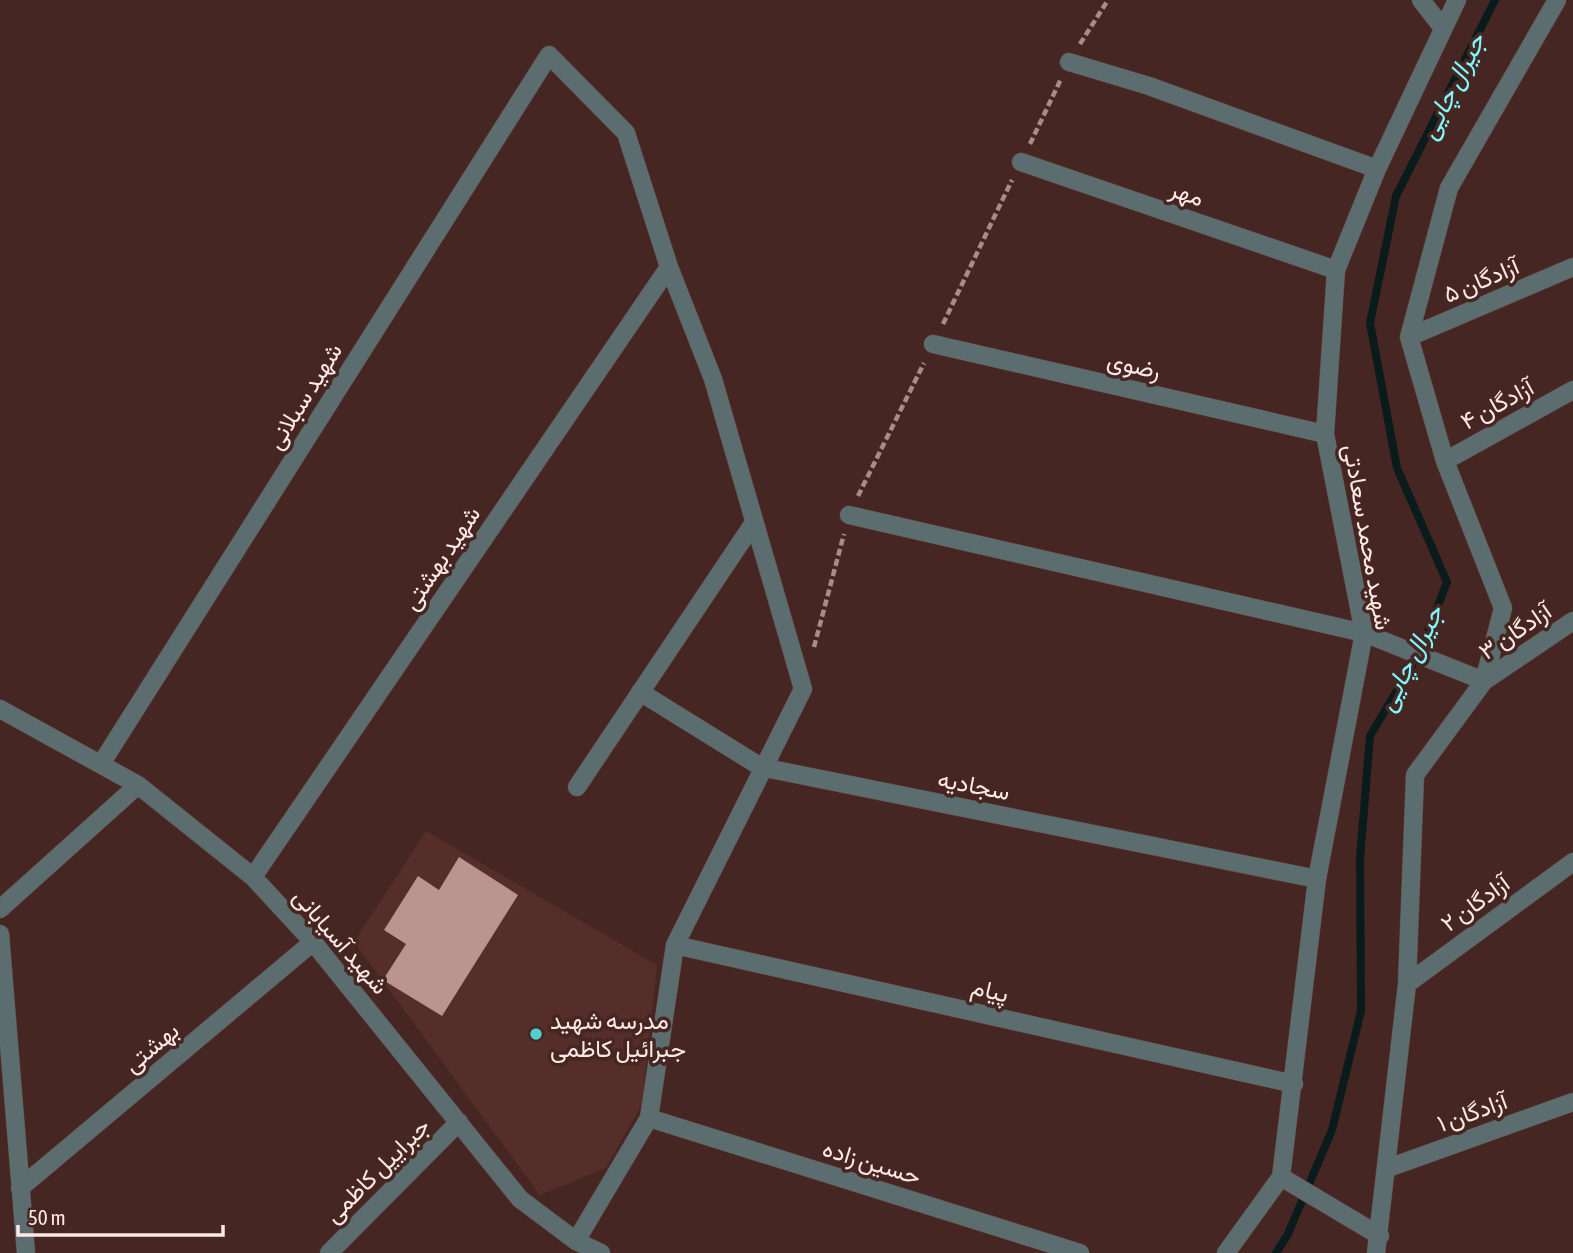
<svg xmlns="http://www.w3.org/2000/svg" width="1573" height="1253" viewBox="0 0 1573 1253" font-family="'Asap Condensed',Vazirmatn,sans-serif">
  <rect width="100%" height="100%" fill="#462622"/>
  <path fill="#552d29" d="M 426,831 L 657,965 L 642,1104 L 606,1168 L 540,1195 L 354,942 Z"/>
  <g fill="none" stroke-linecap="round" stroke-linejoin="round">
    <path stroke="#0a1b1b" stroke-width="8" d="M 1276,1253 L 1288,1234 L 1332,1130 L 1361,1011 L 1360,859 L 1370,736 L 1420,652 L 1447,582 L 1397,468 L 1370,323 L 1396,196 L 1495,0"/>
  </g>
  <path fill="#bc948f" d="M 459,857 L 518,895 L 442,1016 L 383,980 L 406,944 L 384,930 L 418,876 L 439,890 Z"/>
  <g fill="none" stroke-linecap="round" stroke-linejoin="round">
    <g stroke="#644541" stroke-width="19">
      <path id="minor" d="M 1421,0 L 1442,27
        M 1069,62 L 1149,86 L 1377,169
        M 1021,162 L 1336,270
        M 1409,337 L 1573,267
        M 933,344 L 1325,434
        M 1445,461 L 1573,390
        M 849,515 L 1364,633 L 1484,681 L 1573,621
        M 640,692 L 761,767 L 1317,879
        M 0,709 L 138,785 L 253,877 L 313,942 L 520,1199 L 576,1241 L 601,1253
        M 101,764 L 549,55 L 626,133 L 669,267 L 713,379 L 803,689 L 675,945 L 649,1118 L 576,1241
        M 577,787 L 753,524
        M 253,877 L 669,267
        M 0,909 L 138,785
        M 0,934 L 26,1253
        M 675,945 L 1294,1084
        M 1407,984 L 1573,862
        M 649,1118 L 1080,1253
        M 1388,1168 L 1573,1102
        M 1281,1177 L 1380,1236
        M 20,1188 L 313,942
        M 329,1253 L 459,1122
        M 1226,1253 L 1281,1177 L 1317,879 L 1364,633 L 1325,434 L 1336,270 L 1377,169 L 1457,0
        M 1376,1253 L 1407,984 L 1415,775 L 1484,681 L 1503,608 L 1445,461 L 1409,337 L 1449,188 L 1557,0"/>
    </g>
    <path stroke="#a78c89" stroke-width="4.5" stroke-dasharray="7 3.5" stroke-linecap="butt" d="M 1080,44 L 1108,0
      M 1030,144 L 1061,79
      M 943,324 L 1012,180
      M 858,496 L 924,363
      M 814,647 L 844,534"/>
    <use href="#minor" stroke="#5b6d6e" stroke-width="18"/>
  </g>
  <circle fill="#51ccd1" stroke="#462622" stroke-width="2.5" cx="536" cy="1034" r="7"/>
  <g text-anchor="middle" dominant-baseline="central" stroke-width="7" stroke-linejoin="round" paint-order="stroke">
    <g font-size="24" fill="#ffe9e6" stroke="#462622">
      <text transform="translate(1187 193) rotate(19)">مهر</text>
      <text transform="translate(1481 280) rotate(-23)">آزادگان ۵</text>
      <text transform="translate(1134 365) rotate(13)">رضوی</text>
      <text transform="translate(304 396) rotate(-58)">شهید سبلانی</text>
      <text transform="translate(1497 404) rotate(-29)">آزادگان ۴</text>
      <text transform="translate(1368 537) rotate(80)">شهید محمد سعادتی</text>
      <text transform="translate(441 558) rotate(-56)">شهید بهشتی</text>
      <text transform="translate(1515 631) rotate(-34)">آزادگان ۳</text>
      <text transform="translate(974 785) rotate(11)">سجادیه</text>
      <text transform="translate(1475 903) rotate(-36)">آزادگان ۲</text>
      <text transform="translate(341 941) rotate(49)">شهید آسیابانی</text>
      <text transform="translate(990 990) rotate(13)">پیام</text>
      <text transform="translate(151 1047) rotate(-40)">بهشتی</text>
      <text transform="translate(1472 1112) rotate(-20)">آزادگان ۱</text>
      <text transform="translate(872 1162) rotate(17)">حسین زاده</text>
      <text transform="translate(377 1170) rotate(-45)">جبراییل کاظمی</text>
    </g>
    <g font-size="24" fill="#ffe9e6" stroke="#462622" text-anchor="start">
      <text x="550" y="1020">مدرسه شهید<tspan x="550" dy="28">جبرائیل کاظمی</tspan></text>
    </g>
    <g font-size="26" font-style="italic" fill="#7dfafe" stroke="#462622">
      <text transform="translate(1452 86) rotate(-63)">جیرال چایی</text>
      <text transform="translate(1410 658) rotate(-63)">جیرال چایی</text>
    </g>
  </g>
  <path d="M18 1225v10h205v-10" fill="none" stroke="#ffe9e6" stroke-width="3.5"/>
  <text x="28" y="1225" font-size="21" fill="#ffe9e6" stroke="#462622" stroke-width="5" paint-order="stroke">50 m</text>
</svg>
